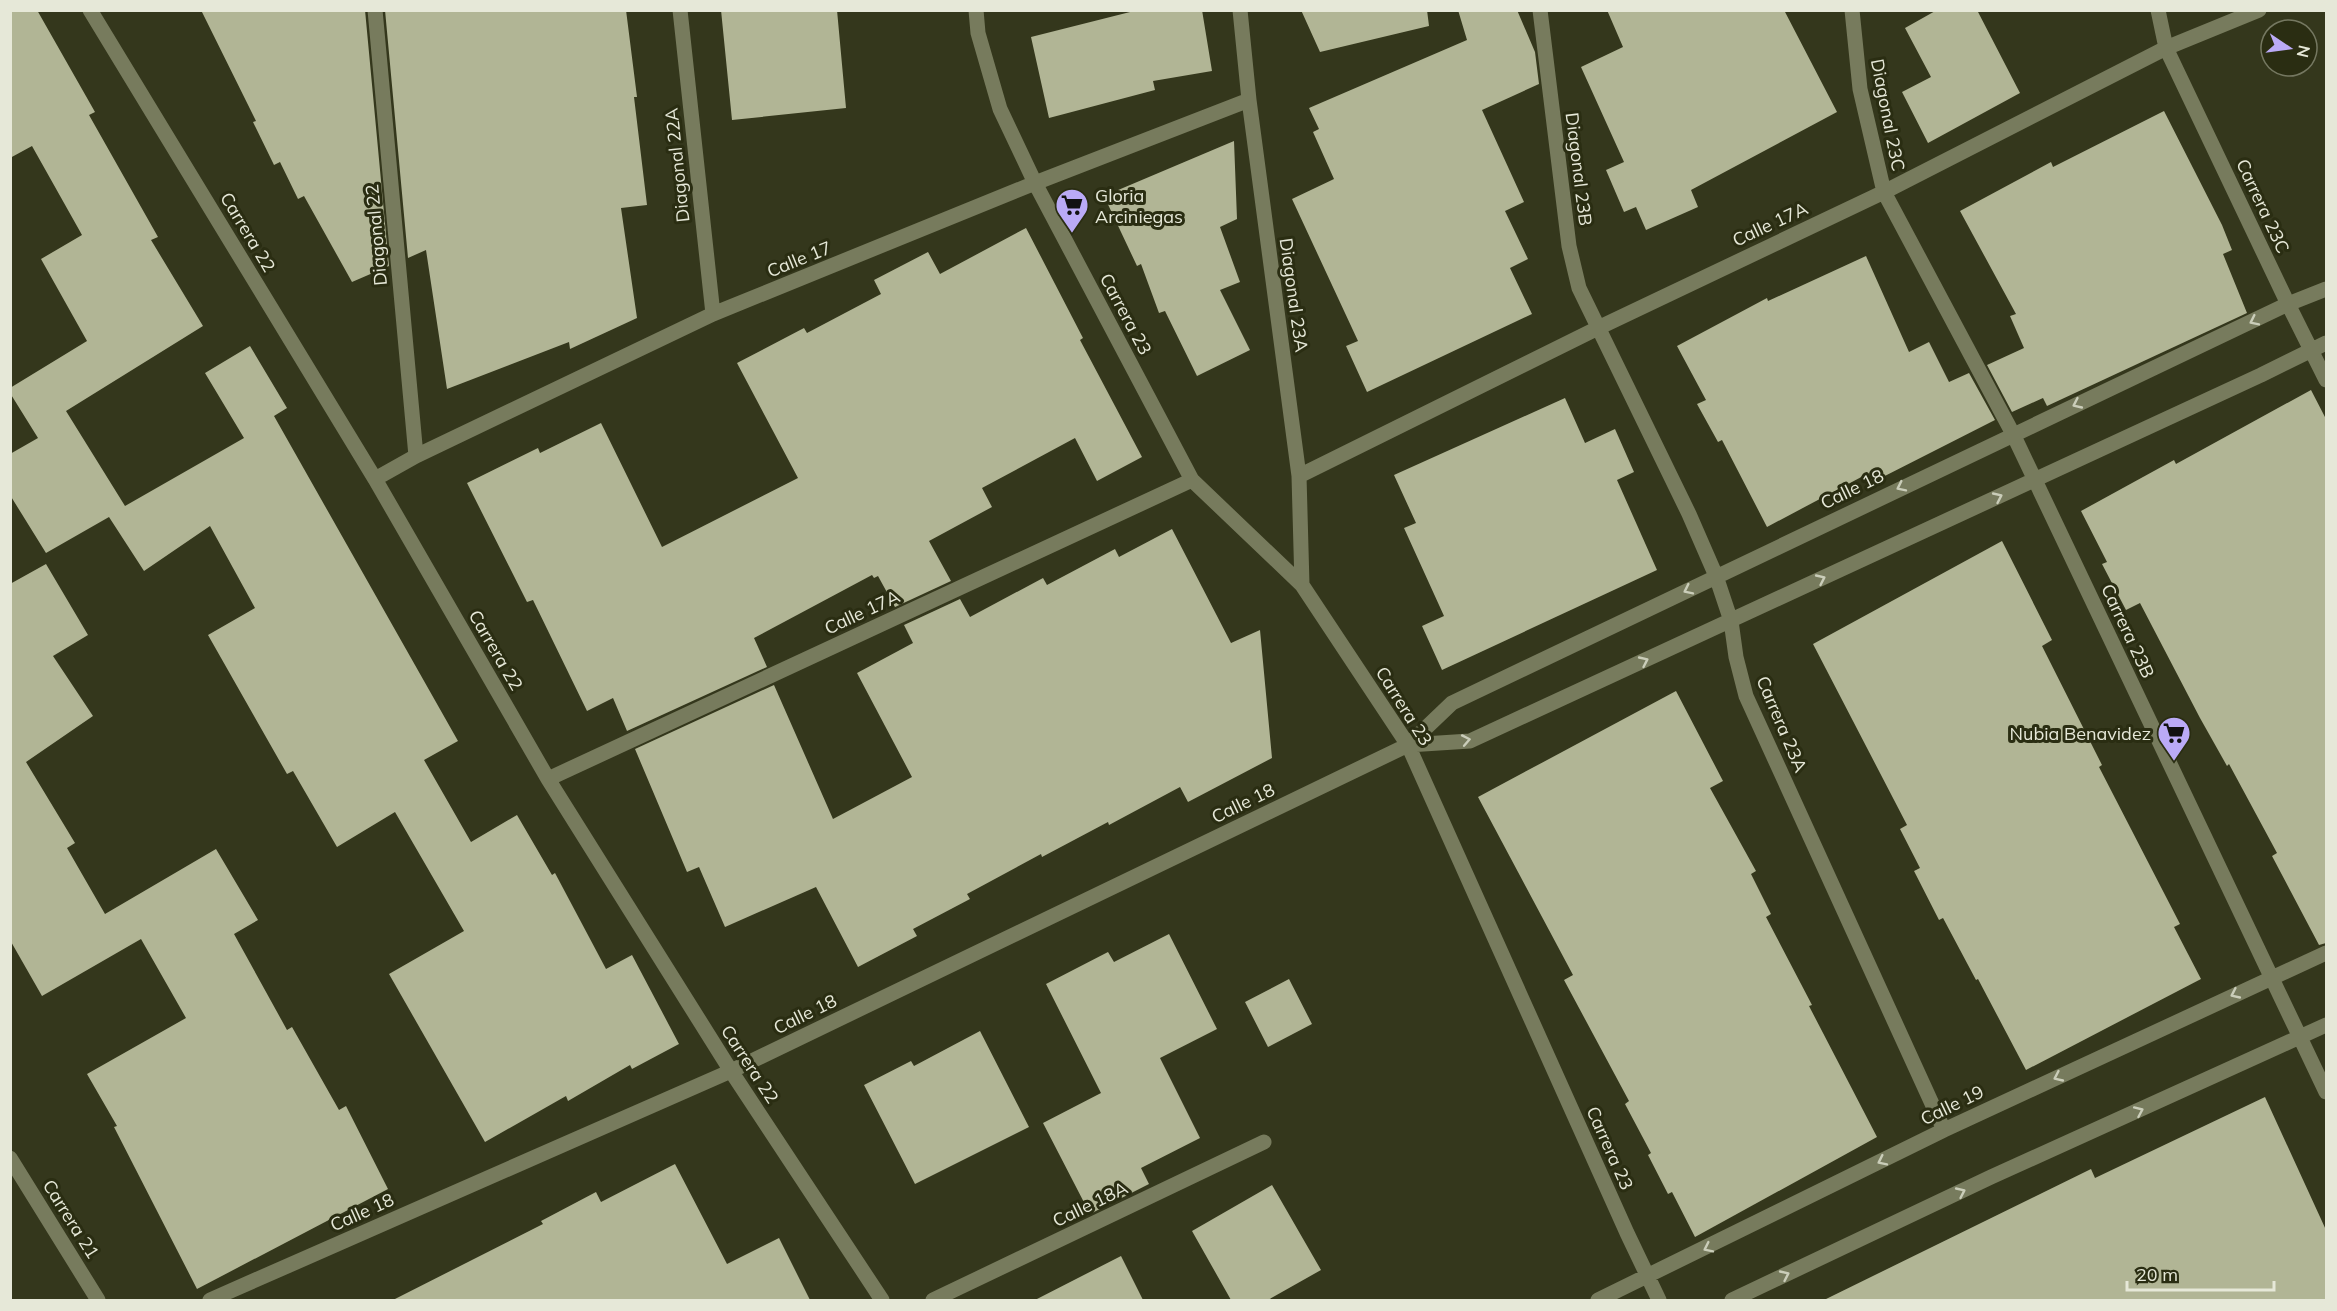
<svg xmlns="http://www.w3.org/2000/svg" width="2337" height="1311" viewBox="0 0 2337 1311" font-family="Mulish,sans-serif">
  <rect width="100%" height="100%" fill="#34371c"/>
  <path fill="#b1b595" d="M 10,10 L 37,10 L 95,112 L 89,115 L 158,237 L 151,240 L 203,326 L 66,411 L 125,506 L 244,438 L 205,373 L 250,346 L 287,408 L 274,416 L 458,741 L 424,760 L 471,842 L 517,815 L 552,875 L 555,873 L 606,969 L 632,955 L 679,1044 L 632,1069 L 630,1065 L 568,1101 L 566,1096 L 485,1142 L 389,974 L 464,931 L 395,812 L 337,847 L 293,771 L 287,774 L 208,635 L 255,608 L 210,526 L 144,571 L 109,517 L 46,553 L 10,495 L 10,454 L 38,438 L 10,393 L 10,388 L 87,341 L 41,259 L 82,235 L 32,146 L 10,158 Z
    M 201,10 L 365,10 L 389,266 L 352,282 L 304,196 L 298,199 L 280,162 L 274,165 L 253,122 L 256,121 Z
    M 385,10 L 626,10 L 637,97 L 634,97 L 647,205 L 621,208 L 637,318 L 570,349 L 569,342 L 447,389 L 426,250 L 408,258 Z
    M 721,10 L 837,10 L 846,108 L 732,120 Z
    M 1138,10 L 1202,10 L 1212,71 L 1153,81 L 1155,90 L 1049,118 L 1031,37 Z
    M 1301,10 L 1427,10 L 1429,26 L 1320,52 Z
    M 1458,10 L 1517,10 L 1535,52 L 1539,84 L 1482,110 L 1524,202 L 1505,211 L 1528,259 L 1510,268 L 1532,314 L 1367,392 L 1346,346 L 1358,341 L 1292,199 L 1334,179 L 1313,132 L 1319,129 L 1309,108 L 1467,40 Z
    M 1607,10 L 1784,10 L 1837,112 L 1691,190 L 1698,207 L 1646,230 L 1636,207 L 1624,212 L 1606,170 L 1624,162 L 1581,67 L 1623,47 Z
    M 1937,10 L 1977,10 L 2020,93 L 1928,143 L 1902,92 L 1931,77 L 1905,28 Z
    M 2164,111 L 2222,225 L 2232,250 L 2223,254 L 2247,313 L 2047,406 L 2043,398 L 2012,412 L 1987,365 L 2024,348 L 2010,316 L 2016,314 L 1960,211 L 2051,162 L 2053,167 Z
    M 1234,141 L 1237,219 L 1220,227 L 1240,282 L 1220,290 L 1250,350 L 1197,376 L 1165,311 L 1159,313 L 1141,264 L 1137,266 L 1104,196 Z
    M 1026,228 L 1083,338 L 1080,340 L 1142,457 L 1097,481 L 1075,438 L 982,488 L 992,507 L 929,541 L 951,581 L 895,607 L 878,576 L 874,578 L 872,575 L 754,638 L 767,667 L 627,731 L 613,698 L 587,711 L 533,600 L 527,602 L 467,483 L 538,448 L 540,453 L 601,423 L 662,547 L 798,478 L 737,363 L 804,328 L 807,333 L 881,294 L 874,280 L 928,252 L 940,274 Z
    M 1866,256 L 1909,352 L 1929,342 L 1949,382 L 1969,373 L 1995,420 L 1871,483 L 1867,474 L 1767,527 L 1722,440 L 1718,442 L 1697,404 L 1706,400 L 1677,346 L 1767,298 L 1768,301 Z
    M 2311,390 L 2326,419 L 2326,943 L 2319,945 L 2272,856 L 2277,853 L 2229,764 L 2227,766 L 2200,718 L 2140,603 L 2126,610 L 2102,564 L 2107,562 L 2081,511 L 2174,460 L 2176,464 Z
    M 1565,398 L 1585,443 L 1615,429 L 1634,472 L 1617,480 L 1657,570 L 1442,670 L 1422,626 L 1444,616 L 1404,528 L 1416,523 L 1394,475 Z
    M 1172,529 L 1231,643 L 1260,630 L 1272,758 L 1188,802 L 1180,787 L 1109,825 L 1108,822 L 1042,857 L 1041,854 L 967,894 L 970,899 L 913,929 L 917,936 L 858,967 L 816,887 L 725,927 L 699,867 L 687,872 L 635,749 L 774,685 L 833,819 L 912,777 L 857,673 L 913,643 L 904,625 L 960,599 L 970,617 L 1043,578 L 1047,585 L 1115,549 L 1119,557 Z
    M 2002,541 L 2052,640 L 2042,646 L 2102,765 L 2099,767 L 2180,924 L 2174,927 L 2201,979 L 2026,1070 L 1978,979 L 1976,980 L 1943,918 L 1939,920 L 1914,871 L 1920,868 L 1900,829 L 1907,825 L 1813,644 Z
    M 46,564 L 88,635 L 53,656 L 93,716 L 26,762 L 75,843 L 67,848 L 105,914 L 216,849 L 258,920 L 234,934 L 287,1030 L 292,1027 L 339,1110 L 346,1106 L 388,1189 L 197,1289 L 114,1127 L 117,1126 L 87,1074 L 186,1018 L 141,939 L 42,996 L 10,940 L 10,584 Z
    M 1676,691 L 1723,781 L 1710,788 L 1756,871 L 1751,874 L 1771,914 L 1766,917 L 1812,1005 L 1809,1006 L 1877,1137 L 1695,1237 L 1672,1192 L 1668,1194 L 1648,1155 L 1651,1153 L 1625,1104 L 1629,1101 L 1564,980 L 1573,975 L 1478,797 Z
    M 1169,934 L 1217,1029 L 1160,1058 L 1200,1138 L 1141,1168 L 1149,1184 L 1090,1214 L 1043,1123 L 1101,1093 L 1046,984 L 1108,952 L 1114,962 Z
    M 1289,979 L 1312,1024 L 1268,1047 L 1245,1002 Z
    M 980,1031 L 1029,1127 L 915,1184 L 864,1085 L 911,1061 L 914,1066 Z
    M 2265,1097 L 2326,1230 L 2326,1300 L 1824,1300 L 2091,1169 L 2095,1178 Z
    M 675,1164 L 727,1264 L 779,1238 L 810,1300 L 393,1300 L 543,1224 L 541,1221 L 596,1192 L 601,1202 Z
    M 1272,1185 L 1321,1270 L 1268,1300 L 1231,1300 L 1192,1231 Z
    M 1121,1256 L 1143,1300 L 1035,1300 Z"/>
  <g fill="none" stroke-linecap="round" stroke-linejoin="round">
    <path stroke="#777b5d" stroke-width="15" d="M 90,10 L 375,479 L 548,779 L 731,1071 L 882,1300
      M 375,10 L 416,456
      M 680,10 L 713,314
      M 976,10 L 978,33 L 1000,109 L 1035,183 L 1192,480 L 1302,585 L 1408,745 L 1627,1233 L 1659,1300
      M 1240,10 L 1249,100 L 1299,476 L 1302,585
      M 1540,10 L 1569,246 L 1579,288 L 1689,514 L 1716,576 L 1731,621 L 1736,657 L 1746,696 L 1944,1130
      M 1852,10 L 1860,89 L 1884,192 L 2013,434 L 2326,1092
      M 2158,10 L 2166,48 L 2288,304 L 2326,380
      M 1299,476 L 1598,328 L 1884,192 L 2166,48 L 2259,10
      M 375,479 L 416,456 L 713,314 L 1035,183 L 1249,100
      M 1408,745 L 1470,741 L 2261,375 L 2326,343
      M 548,779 L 1192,480
      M 10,1158 L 98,1300
      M 210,1300 L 731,1071 L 1408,745 L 1452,703 L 2288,304 L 2326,289
      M 933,1300 L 1264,1142
      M 1598,1300 L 1944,1130 L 2326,953
      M 1732,1300 L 1991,1177 L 2326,1025"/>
  </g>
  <defs><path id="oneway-chevron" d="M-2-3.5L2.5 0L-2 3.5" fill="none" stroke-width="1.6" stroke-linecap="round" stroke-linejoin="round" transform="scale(1.5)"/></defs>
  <g stroke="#cacdb9">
    <use href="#oneway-chevron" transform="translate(2254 321) rotate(154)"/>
    <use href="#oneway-chevron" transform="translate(2077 404) rotate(155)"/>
    <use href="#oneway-chevron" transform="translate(1901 487) rotate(154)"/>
    <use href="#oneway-chevron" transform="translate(1998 497) rotate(-25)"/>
    <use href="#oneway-chevron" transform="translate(1821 579) rotate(-25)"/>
    <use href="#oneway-chevron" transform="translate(1688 590) rotate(154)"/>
    <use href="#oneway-chevron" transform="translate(1644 661) rotate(-25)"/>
    <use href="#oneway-chevron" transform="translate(1466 740) rotate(-11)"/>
    <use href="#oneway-chevron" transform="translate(2235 994) rotate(155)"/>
    <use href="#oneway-chevron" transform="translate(2058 1077) rotate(155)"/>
    <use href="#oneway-chevron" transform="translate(2139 1111) rotate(-24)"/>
    <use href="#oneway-chevron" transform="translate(1882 1161) rotate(154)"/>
    <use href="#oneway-chevron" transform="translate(1961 1192) rotate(-25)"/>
    <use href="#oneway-chevron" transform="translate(1708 1248) rotate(154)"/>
    <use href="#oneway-chevron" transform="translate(1785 1275) rotate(-25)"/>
  </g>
  <defs>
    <g id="supermarket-pin" transform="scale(1.725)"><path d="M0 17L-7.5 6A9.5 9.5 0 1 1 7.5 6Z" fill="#baaaf6" stroke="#2a2d12"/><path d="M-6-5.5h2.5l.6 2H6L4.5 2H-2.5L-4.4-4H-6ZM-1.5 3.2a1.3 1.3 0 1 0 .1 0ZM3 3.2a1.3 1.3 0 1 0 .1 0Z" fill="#111"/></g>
  </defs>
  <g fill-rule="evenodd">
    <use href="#supermarket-pin" x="1072" y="205"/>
    <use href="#supermarket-pin" x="2174" y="733"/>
  </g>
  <g text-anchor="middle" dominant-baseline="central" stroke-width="6" stroke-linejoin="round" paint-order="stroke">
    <g font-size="18" fill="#e6e8d8" stroke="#2a2d12">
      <text transform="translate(1888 115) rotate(79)">Diagonal 23C</text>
      <text transform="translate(677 165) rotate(-96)">Diagonal 22A</text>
      <text transform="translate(1579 169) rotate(83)">Diagonal 23B</text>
      <text transform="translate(2263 206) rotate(65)">Carrera 23C</text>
      <text transform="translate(1770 224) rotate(-25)">Calle 17A</text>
      <text transform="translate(248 232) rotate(59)">Carrera 22</text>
      <text transform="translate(376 235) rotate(-95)">Diagonal 22</text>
      <text transform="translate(799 259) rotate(-22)">Calle 17</text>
      <text transform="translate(1294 295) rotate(82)">Diagonal 23A</text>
      <text transform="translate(1126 314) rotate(62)">Carrera 23</text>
      <text transform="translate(1852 489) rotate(-26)">Calle 18</text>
      <text transform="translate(862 612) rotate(-25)">Calle 17A</text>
      <text transform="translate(2128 631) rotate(65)">Carrera 23B</text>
      <text transform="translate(496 650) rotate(60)">Carrera 22</text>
      <text transform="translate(1404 706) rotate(58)">Carrera 23</text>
      <text transform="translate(1782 724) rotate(67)">Carrera 23A</text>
      <text transform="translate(1243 803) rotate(-26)">Calle 18</text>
      <text transform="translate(805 1014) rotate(-26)">Calle 18</text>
      <text transform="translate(750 1064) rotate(57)">Carrera 22</text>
      <text transform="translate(1952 1105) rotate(-26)">Calle 19</text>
      <text transform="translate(1610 1148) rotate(66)">Carrera 23</text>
      <text transform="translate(1090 1204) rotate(-26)">Calle 18A</text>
      <text transform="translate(362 1212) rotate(-24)">Calle 18</text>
      <text transform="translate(71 1219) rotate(58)">Carrera 21</text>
    </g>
    <g font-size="18" fill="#e6e8d8" stroke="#2a2d12" text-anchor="start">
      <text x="1095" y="195">Gloria<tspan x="1095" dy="21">Arciniegas</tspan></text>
      <text x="2151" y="733" text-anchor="end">Nubia Benavidez</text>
    </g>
  </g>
  <rect width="2337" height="1311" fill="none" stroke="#e6e8d8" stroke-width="24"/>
  <g transform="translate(2289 48) rotate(103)"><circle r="28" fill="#2a2d12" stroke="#757861" stroke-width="1.5"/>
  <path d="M0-4.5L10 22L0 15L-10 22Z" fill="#baaaf6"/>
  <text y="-9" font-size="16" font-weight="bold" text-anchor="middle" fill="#e6e8d8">N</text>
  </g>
  <path d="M2127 1281v9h147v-9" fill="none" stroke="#e6e8d8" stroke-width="3"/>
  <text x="2136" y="1281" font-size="18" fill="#e6e8d8" stroke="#2a2d12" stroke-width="4.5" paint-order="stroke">20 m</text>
</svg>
